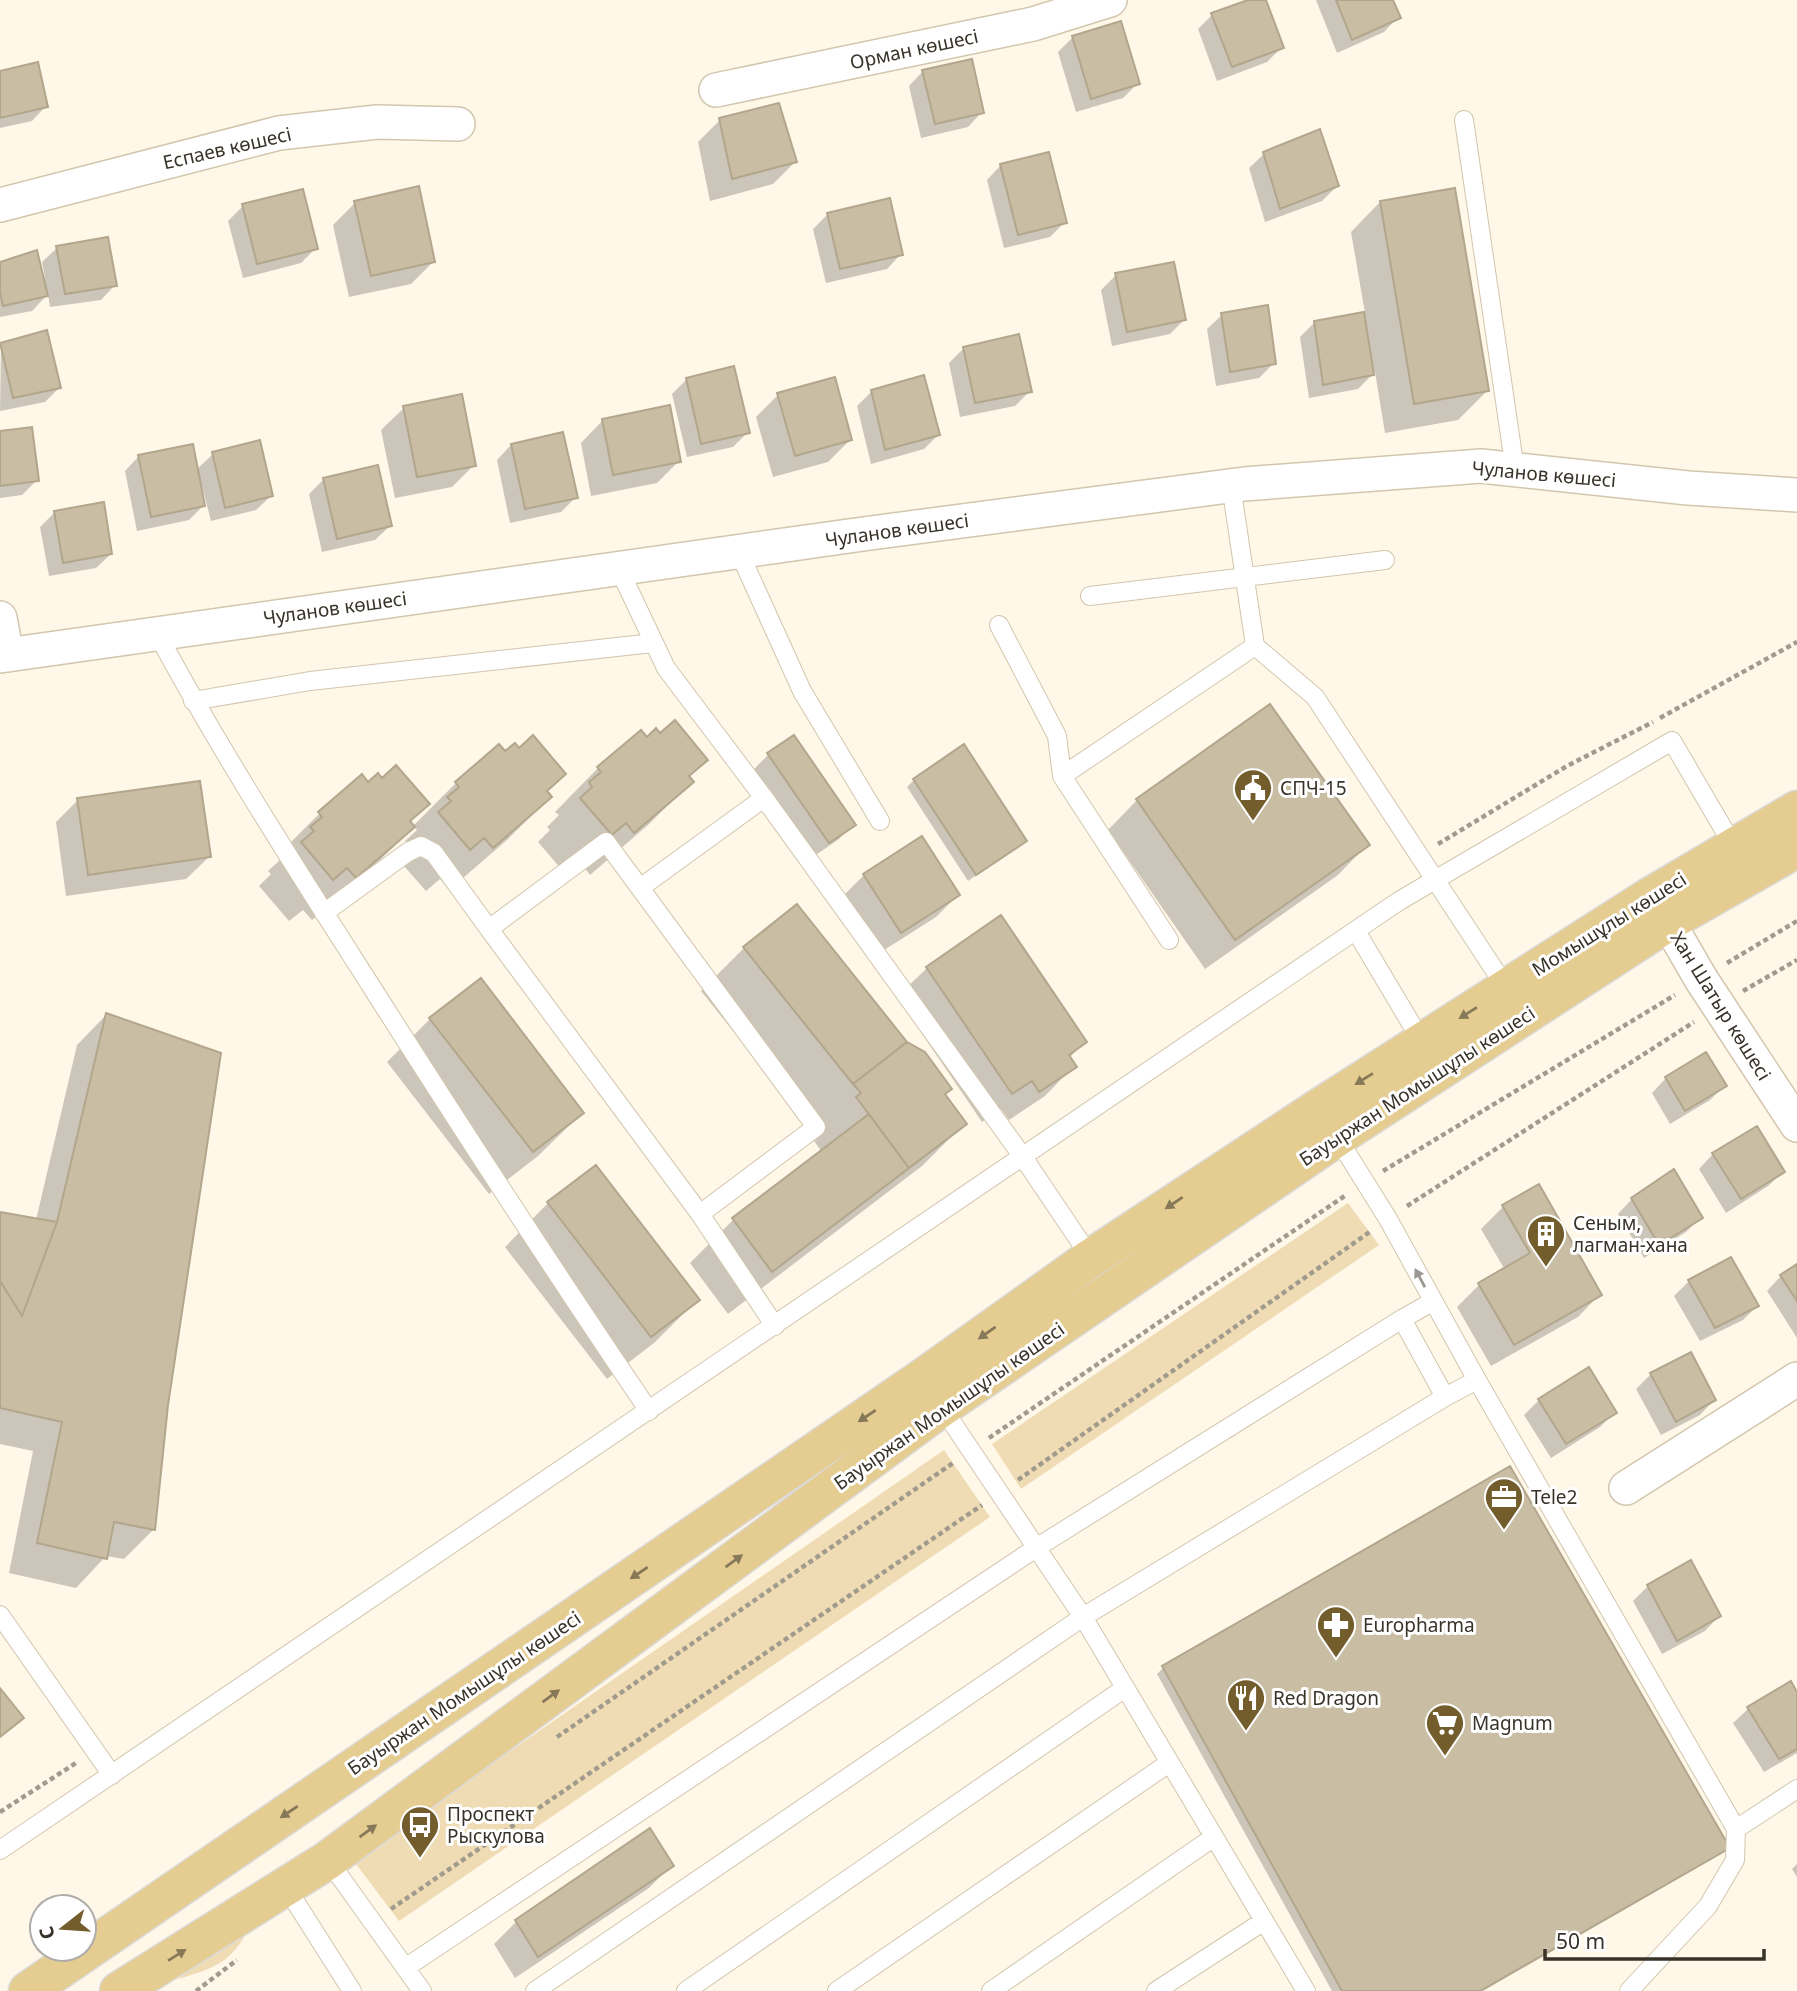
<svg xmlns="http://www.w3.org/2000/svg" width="1797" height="1991" viewBox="0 0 1797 1991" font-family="'Noto Sans',sans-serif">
  <rect width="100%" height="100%" fill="#fff7e8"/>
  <path fill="#efdcb4" d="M 1348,1203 L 1379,1245 L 1021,1489 L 992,1444 Z
    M 944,1450 L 990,1517 L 399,1921 L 353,1860 Z
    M 255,1918 C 233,1960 223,1966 178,1979 Z"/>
  <path fill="#0003" d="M 1253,0 L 1264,0 L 1282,47 L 1267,62 L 1217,81 L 1198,29 L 1212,15 Z
    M 1316,0 L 1391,0 L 1398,17 L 1384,32 L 1337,53 Z
    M 1073,37 L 1138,83 L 1123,98 L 1076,112 L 1058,52 Z
    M 923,71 L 982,112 L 968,127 L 921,138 L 909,86 Z
    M 0,72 L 46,106 L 32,121 L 0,128 Z
    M 720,120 L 795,162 L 773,184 L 710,201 L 698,142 Z
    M 1264,154 L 1337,186 L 1322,201 L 1265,222 L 1249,168 Z
    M 1001,165 L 1065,222 L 1050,237 L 1004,248 L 987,180 Z
    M 1380,202 L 1487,391 L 1458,420 L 1385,433 L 1375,372 L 1358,389 L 1309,398 L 1300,337 L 1315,322 L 1365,313 L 1351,232 Z
    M 355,203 L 433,262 L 411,284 L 349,297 L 333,225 Z
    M 243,206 L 316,248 L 301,263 L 243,278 L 228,221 Z
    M 828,214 L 901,254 L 887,269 L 826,283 L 813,229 Z
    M 57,248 L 115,285 L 101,300 L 50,307 L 48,294 L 32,311 L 0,317 L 0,264 L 45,278 L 42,262 Z
    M 1116,275 L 1184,320 L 1170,334 L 1112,346 L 1101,290 Z
    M 1222,315 L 1274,363 L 1259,378 L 1216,386 L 1207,329 Z
    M 1,345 L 60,387 L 45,402 L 0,411 Z
    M 964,348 L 1030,391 L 1015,406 L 960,417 L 949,363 Z
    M 687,379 L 748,432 L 733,447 L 687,457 L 672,394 Z
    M 872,391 L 938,435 L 924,449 L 871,464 L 857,406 Z
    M 778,395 L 850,440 L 828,462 L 773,477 L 756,417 Z
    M 404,408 L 474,465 L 452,487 L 395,498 L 381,430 Z
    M 603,420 L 679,461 L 657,483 L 591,496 L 581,443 Z
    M 0,433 L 37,480 L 22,495 L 0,498 Z
    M 511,445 L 576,497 L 561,512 L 510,523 L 497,460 Z
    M 213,454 L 271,496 L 256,510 L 211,521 L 202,486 L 199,487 L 203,506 L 189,520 L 137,531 L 125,471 L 139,456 L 196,470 Z
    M 324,479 L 390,526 L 375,540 L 322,552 L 309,494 Z
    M 55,512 L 111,554 L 96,568 L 49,576 L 40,527 Z
    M 660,736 L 706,760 L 688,778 L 691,782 L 648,825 L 590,875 L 582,865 L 568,877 L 538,842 L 550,830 L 547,827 L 559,815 L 555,812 L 598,768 L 647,739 Z
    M 505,754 L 564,774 L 546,792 L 550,797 L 507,840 L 449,890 L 440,879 L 426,891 L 396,857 L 408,844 L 405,841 L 417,830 L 413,826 L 456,783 Z
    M 769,754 L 853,825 L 839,839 L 813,857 L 754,769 Z
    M 914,780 L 1025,841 L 968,881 L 907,787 Z
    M 368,784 L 427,804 L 409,822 L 413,827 L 370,870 L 312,920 L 303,910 L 289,921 L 259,886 L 271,874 L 268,871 L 280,860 L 277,856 L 320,813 Z
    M 78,800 L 209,857 L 186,879 L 66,896 L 56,822 Z
    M 1137,800 L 1367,845 L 1338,875 L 1205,969 L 1108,830 Z
    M 864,875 L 958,895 L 936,917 L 878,954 L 842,897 Z
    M 744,948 L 943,1095 L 965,1123 L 922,1166 L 728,1314 L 690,1263 L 733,1220 L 822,1152 L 814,1141 L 818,1137 L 701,991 Z
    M 927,968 L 1085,1042 L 1069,1058 L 1074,1066 L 1045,1096 L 1009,1120 L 1001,1109 L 982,1122 L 897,997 Z
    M 106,1015 L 167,1404 L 153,1530 L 124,1559 L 106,1556 L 76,1588 L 9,1573 L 33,1451 L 0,1444 L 0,1214 L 36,1220 L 77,1045 Z
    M 430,1019 L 582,1113 L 538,1156 L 489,1194 L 387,1062 Z
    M 1666,1078 L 1724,1086 L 1710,1100 L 1670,1124 L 1652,1093 Z
    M 1713,1154 L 1783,1172 L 1768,1186 L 1726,1213 L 1699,1169 Z
    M 1632,1199 L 1701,1217 L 1686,1232 L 1644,1258 L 1618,1214 Z
    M 548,1203 L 697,1300 L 654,1343 L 607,1379 L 505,1247 Z
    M 1504,1206 L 1600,1294 L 1578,1317 L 1491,1366 L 1457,1307 L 1479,1285 L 1505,1270 L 1481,1229 Z
    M 1730,1259 L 1757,1306 L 1743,1320 L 1700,1341 L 1674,1296 L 1689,1281 Z
    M 1797,1267 L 1797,1338 L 1767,1291 L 1781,1276 Z
    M 1651,1374 L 1714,1400 L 1700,1415 L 1661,1435 L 1636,1389 Z
    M 1539,1400 L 1615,1412 L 1600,1427 L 1551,1458 L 1524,1415 Z
    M 1648,1586 L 1719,1616 L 1705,1631 L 1662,1654 L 1633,1601 Z
    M 1164,1667 L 1727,1847 L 1721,1854 L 1483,1991 L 1332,1991 L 1157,1674 Z
    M 1790,1684 L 1797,1695 L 1797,1753 L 1764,1772 L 1733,1723 L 1748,1709 Z
    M 1797,1864 L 1797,1877 L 1792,1869 Z
    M 671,1866 L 649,1888 L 515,1978 L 494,1944 L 516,1922 Z"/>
  <path fill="#c9bda3" stroke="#b2a68d" stroke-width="2" d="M 1248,0 L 1266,0 L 1284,48 L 1232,67 L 1211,13 Z
    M 1336,0 L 1393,0 L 1401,18 L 1352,40 Z
    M 1121,21 L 1140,84 L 1091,99 L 1072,36 Z
    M 972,59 L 984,113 L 935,124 L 922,70 Z
    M 38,62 L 48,107 L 0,118 L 0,71 Z
    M 779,103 L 797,162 L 732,179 L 719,118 Z
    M 1320,129 L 1339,186 L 1280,209 L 1263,152 Z
    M 1049,152 L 1067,223 L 1018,235 L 1000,164 Z
    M 419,186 L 435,262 L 371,276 L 354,201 Z
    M 1455,188 L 1489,391 L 1414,404 L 1380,201 Z
    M 303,189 L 318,249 L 257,264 L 242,204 Z
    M 890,198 L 903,255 L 840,269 L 827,213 Z
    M 108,237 L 117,286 L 65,294 L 56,246 Z
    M 37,250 L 48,296 L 3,306 L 0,292 L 0,262 Z
    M 1174,262 L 1186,320 L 1127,332 L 1115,273 Z
    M 1268,305 L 1276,364 L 1230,372 L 1221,313 Z
    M 1364,312 L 1374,375 L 1323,385 L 1314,321 Z
    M 47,330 L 61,388 L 13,398 L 0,343 Z
    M 1019,334 L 1032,392 L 975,403 L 963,347 Z
    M 734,366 L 750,433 L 701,444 L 686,378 Z
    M 924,375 L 940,435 L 885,450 L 871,390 Z
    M 835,377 L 852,440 L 795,456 L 777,393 Z
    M 462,394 L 476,466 L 417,477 L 403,406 Z
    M 670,405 L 681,462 L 613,475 L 602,419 Z
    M 32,427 L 39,481 L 0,486 L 0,431 Z
    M 563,432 L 578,498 L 525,509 L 511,444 Z
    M 260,440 L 273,496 L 225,508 L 212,452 Z
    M 193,444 L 205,506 L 151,517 L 138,455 Z
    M 378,465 L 392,526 L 337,539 L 323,478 Z
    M 104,502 L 112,554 L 63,563 L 54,511 Z
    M 1270,704 L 1370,845 L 1235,940 L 1136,799 Z
    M 675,720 L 708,760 L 689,776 L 694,782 L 634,833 L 626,823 L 612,835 L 580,798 L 592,787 L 589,782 L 601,772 L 597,767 L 641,730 L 647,737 L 656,728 L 660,733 Z
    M 533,735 L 566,774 L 547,791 L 552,797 L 493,848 L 484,838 L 470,850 L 438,812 L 451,801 L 447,797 L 459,787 L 455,782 L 499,744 L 505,751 L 515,743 L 519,748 Z
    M 794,735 L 856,825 L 829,843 L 767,753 Z
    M 964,744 L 1027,841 L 976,875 L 913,779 Z
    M 396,765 L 430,804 L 410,821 L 415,827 L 356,878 L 347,868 L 333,880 L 301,842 L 314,831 L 310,827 L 322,817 L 318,812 L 362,774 L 368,782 L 378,773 L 382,778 Z
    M 200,781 L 211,857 L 88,875 L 77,798 Z
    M 922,836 L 960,895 L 901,933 L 863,874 Z
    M 797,904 L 907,1042 L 853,1084 L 743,947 Z
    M 1001,915 L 1087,1042 L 1069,1055 L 1077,1067 L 1039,1092 L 1032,1081 L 1012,1094 L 926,967 Z
    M 481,978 L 584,1113 L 533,1152 L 429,1018 Z
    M 106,1013 L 221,1053 L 168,1405 L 155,1530 L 114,1522 L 107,1559 L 37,1543 L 62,1422 L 0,1408 L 0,1281 L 22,1316 L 57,1222 Z
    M 907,1042 L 925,1052 L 952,1089 L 945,1094 L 967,1124 L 909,1168 L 856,1097 L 861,1093 L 853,1084 Z
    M 1706,1052 L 1727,1086 L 1685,1111 L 1665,1077 Z
    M 869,1114 L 909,1168 L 772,1272 L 732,1218 Z
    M 1757,1126 L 1785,1172 L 1741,1199 L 1712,1153 Z
    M 596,1165 L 700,1300 L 651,1337 L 547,1202 Z
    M 1674,1169 L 1703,1218 L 1659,1245 L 1631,1198 Z
    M 1539,1184 L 1602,1295 L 1514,1345 L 1478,1283 L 1530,1253 L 1502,1205 Z
    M 0,1212 L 57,1222 L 22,1316 L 0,1281 Z
    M 1731,1257 L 1759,1306 L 1715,1328 L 1688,1280 Z
    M 1797,1264 L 1797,1301 L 1780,1275 Z
    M 1691,1352 L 1716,1400 L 1676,1422 L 1650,1373 Z
    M 1589,1367 L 1617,1413 L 1566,1444 L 1538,1399 Z
    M 1510,1466 L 1730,1848 L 1480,1991 L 1342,1991 L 1162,1666 Z
    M 1691,1560 L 1721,1616 L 1677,1641 L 1647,1585 Z
    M 1791,1681 L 1797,1692 L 1797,1749 L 1779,1759 L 1747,1707 Z
    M 0,1688 L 24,1718 L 0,1737 Z
    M 650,1828 L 674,1866 L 538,1957 L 515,1920 Z"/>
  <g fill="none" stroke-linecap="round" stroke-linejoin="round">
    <g stroke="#d2c6ad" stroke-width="20">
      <path id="lane" d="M 1464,120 L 1515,470
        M 1231,485 L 1255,646 L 1315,697 L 1507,989
        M 739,552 L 802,691 L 880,821
        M 619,569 L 666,668 L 764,798 L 1023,1157 L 1091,1258
        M 1090,596 L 1385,560
        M 999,625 L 1057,736 L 1062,776 L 1169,940
        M 157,633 C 222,754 297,870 371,986 C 462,1129 554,1271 649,1411
        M 193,701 L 310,681 L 653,643
        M 1062,776 L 1255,646
        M 640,888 L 606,842 L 489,929 L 700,1214 L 816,1127 L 640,888 L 764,798
        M 324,913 L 408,852 L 421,846 L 434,853 L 489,929
        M 1356,931 L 1422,1042
        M 1335,1134 L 1388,1219 L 1477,1380 L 1736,1829 L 1735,1860 L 1708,1906 L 1629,1991
        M 700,1214 L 775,1326
        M 1402,1319 L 1432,1302
        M 1445,1397 L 1477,1380
        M 939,1403 L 1083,1617 L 1306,1991
        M 0,1615 L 112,1775
        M 1736,1829 L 1797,1789
        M 0,1850 L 1399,901 L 1672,741 L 1734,847
        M 328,1860 L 422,1991
        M 286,1887 L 352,1991
        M 405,1968 L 1036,1548 L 1402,1319 L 1445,1397 L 1083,1617 L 535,1991
        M 686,1991 L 1125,1688
        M 837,1991 L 1169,1763
        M 991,1991 L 1214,1837
        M 1156,1991 L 1264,1921"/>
    </g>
    <g stroke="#d2c6ad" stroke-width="36">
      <path id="street" d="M 716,90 L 1033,24 L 1110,0
        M 0,205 L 279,133 L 377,122 L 458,124
        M 0,618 L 7,655
        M 0,656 L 863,534 L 1244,484 L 1481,466 L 1688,488 L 1797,495
        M 1668,922 L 1701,979 L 1797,1125
        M 1626,1488 L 1797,1379"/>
    </g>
    <g stroke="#dbdad8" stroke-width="41">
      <path id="primary" d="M 28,1991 L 923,1378 L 1091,1258 L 1319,1108 L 1648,898 L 1797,810
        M 119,1991 L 328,1860 L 942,1407 L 1337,1137 L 1668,922 L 1797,848"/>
    </g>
    <path stroke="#a19b8e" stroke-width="4.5" stroke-dasharray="5 3.5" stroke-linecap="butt" d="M 1660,718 L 1797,642
      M 1438,844 L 1567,766 L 1653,722
      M 1727,963 L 1797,921
      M 1743,991 L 1797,960
      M 1383,1171 L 1675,995
      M 1407,1206 L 1694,1022
      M 989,1438 L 1346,1195
      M 1018,1480 L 1371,1231
      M 557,1737 L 953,1463
      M 0,1812 L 76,1763
      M 391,1909 L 982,1505
      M 196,1991 L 237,1960"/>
    <use href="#lane" stroke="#fff" stroke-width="18"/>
    <use href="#street" stroke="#fff" stroke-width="33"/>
    <use href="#primary" stroke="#e5cc91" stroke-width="38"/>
  </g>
  <defs><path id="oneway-solid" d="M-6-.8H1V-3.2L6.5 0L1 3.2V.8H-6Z" transform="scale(1.75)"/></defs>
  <g fill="#867858">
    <use href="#oneway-solid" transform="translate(1468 1013) rotate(148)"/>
    <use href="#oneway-solid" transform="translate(1364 1079) rotate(148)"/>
    <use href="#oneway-solid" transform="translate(1174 1203) rotate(146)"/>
    <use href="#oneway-solid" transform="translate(987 1333) rotate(145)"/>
    <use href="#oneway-solid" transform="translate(867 1416) rotate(146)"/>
    <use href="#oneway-solid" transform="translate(734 1561) rotate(-36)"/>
    <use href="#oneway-solid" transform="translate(639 1573) rotate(146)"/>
    <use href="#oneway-solid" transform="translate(551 1696) rotate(-36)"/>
    <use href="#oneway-solid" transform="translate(289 1812) rotate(146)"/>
    <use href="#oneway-solid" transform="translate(368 1831) rotate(-36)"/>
    <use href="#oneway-solid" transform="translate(177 1955) rotate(-32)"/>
  </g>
  <use fill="#9c9994" href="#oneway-solid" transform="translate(1420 1278) rotate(-118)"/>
  <defs>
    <g id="civic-pin" transform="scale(2.0125)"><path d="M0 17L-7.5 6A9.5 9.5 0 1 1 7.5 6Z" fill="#735d2d" stroke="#fff"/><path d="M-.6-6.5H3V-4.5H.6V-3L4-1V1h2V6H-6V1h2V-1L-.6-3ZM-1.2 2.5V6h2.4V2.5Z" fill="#fff"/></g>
    <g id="building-pin" transform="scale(2.0125)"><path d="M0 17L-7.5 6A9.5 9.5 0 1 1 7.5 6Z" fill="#735d2d" stroke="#fff"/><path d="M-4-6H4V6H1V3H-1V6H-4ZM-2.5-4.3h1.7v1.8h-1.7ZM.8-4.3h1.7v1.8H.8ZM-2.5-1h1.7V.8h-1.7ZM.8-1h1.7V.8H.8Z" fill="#fff"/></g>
    <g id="office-pin" transform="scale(2.0125)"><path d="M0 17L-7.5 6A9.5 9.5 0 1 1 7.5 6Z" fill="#735d2d" stroke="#fff"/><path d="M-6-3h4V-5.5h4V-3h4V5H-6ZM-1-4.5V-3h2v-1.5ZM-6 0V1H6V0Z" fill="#fff"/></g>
    <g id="pharmacy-pin" transform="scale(2.0125)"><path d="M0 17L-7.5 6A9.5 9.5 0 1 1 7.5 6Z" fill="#735d2d" stroke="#fff"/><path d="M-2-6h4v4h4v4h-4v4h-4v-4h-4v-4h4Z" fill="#fff"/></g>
    <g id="restaurant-pin" transform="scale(2.0125)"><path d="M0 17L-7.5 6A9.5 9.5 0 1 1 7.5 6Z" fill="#735d2d" stroke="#fff"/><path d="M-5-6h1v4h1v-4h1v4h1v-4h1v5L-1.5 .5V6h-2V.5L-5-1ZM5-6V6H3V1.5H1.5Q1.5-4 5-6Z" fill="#fff"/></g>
    <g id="supermarket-pin" transform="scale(2.0125)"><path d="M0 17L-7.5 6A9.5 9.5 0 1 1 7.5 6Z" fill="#735d2d" stroke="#fff"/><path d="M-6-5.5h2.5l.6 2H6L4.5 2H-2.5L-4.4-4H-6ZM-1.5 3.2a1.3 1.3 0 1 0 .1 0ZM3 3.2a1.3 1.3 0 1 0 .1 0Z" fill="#fff"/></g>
    <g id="bus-pin" transform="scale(2.0125)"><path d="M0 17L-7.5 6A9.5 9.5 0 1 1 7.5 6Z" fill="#735d2d" stroke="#fff"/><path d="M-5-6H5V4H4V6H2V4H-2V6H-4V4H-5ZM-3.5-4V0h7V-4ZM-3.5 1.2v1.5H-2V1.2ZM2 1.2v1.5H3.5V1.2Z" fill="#fff"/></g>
  </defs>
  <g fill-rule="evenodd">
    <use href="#civic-pin" x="1253" y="788"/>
    <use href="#building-pin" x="1546" y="1234"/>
    <use href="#office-pin" x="1504" y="1497"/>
    <use href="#pharmacy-pin" x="1336" y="1625"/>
    <use href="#restaurant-pin" x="1246" y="1698"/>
    <use href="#supermarket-pin" x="1445" y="1723"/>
    <use href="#bus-pin" x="420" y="1825"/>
  </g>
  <g text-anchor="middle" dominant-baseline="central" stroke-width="6" stroke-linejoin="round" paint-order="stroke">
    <g font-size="19" fill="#383329" stroke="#fff">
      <text transform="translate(914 49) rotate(-12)">Орман көшесі</text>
      <text transform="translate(227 148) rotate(-13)">Еспаев көшесі</text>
      <text transform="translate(1544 474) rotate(5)">Чуланов көшесі</text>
      <text transform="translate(897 530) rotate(-8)">Чуланов көшесі</text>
      <text transform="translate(335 608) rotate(-8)">Чуланов көшесі</text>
      <text transform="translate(1609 924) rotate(-32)">Момышұлы көшесі</text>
      <text transform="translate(1721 1006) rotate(58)">Хан Шатыр көшесі</text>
      <text transform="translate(1417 1086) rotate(-33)">Бауыржан Момышұлы көшесі</text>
      <text transform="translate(949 1406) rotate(-35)">Бауыржан Момышұлы көшесі</text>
      <text transform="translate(464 1693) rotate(-34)">Бауыржан Момышұлы көшесі</text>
    </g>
    <g font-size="19" fill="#383329" stroke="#fff" text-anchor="start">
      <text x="1280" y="788">СПЧ-15</text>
      <text x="1573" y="1223">Сеным,<tspan x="1573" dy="22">лагман-хана</tspan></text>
      <text x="1531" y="1497">Tele2</text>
      <text x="1363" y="1625">Europharma</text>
      <text x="1273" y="1698">Red Dragon</text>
      <text x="1472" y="1723">Magnum</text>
      <text x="447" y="1814">Проспект<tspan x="447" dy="22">Рыскулова</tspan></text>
    </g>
  </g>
  <g transform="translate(63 1928) rotate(253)"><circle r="33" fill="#ffffff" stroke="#afada9" stroke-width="2"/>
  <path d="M0-5L12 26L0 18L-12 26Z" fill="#735d2d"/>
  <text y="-10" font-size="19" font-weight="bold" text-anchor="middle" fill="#383329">С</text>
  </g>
  <path d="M1545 1949v10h219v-10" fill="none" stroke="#383329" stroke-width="3.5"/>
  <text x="1556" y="1949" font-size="21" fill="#383329" stroke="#ffffff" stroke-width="5" paint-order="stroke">50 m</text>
</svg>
